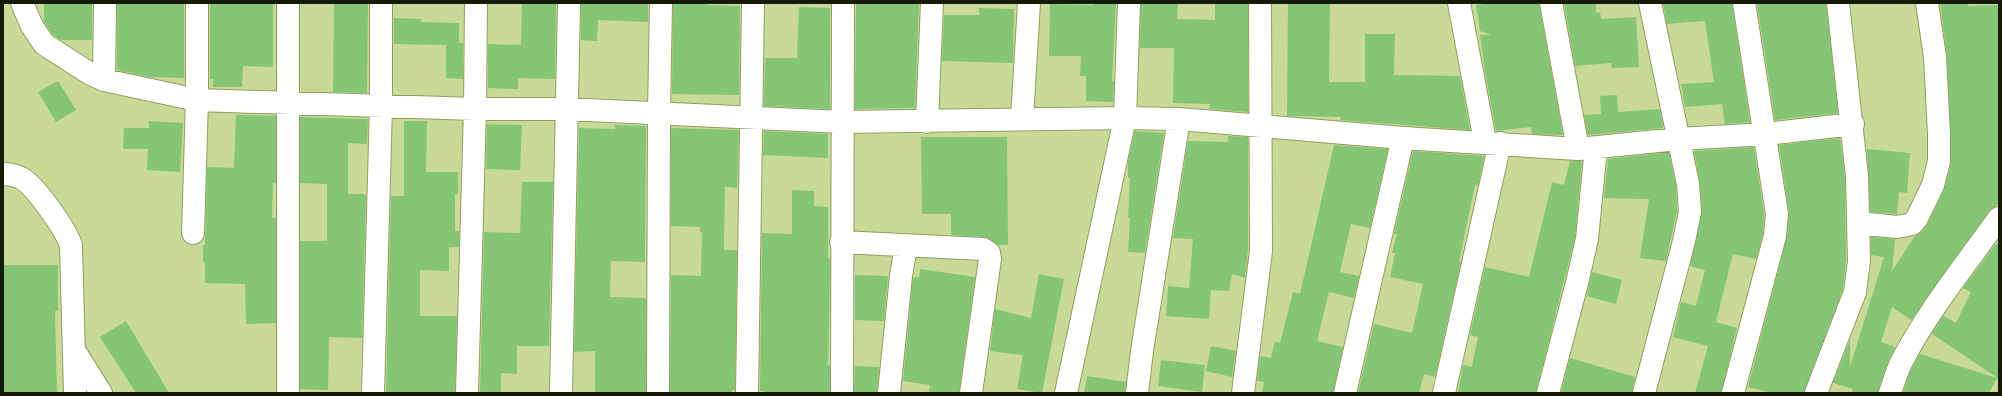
<svg xmlns="http://www.w3.org/2000/svg" width="2002" height="396" viewBox="0 0 2002 396" font-family="'Zilla Slab',serif">
  <rect width="100%" height="100%" fill="#c9da97"/>
  <path fill="#84c576" d="M 44,3 L 92,3 L 92,40 L 61,40 L 53,35 L 44,21 Z
    M 117,3 L 184,3 L 184,78 L 149,77 L 117,70 Z
    M 210,3 L 273,3 L 273,67 L 243,66 L 242,87 L 213,87 L 213,79 L 210,79 Z
    M 334,3 L 368,3 L 367,93 L 333,92 Z
    M 522,3 L 556,3 L 555,79 L 518,78 L 518,89 L 488,88 L 488,44 L 521,45 Z
    M 581,3 L 648,3 L 648,22 L 598,20 L 597,41 L 581,40 Z
    M 673,3 L 707,3 L 707,5 L 740,6 L 739,95 L 672,94 Z
    M 856,3 L 919,3 L 915,108 L 855,109 Z
    M 1094,3 L 1116,3 L 1112,81 L 1114,81 L 1113,102 L 1086,101 L 1086,76 L 1080,76 L 1081,56 L 1049,56 L 1050,4 L 1093,5 Z
    M 1141,3 L 1178,3 L 1177,19 L 1215,20 L 1215,3 L 1248,3 L 1248,112 L 1209,109 L 1210,104 L 1173,103 L 1174,48 L 1140,48 Z
    M 1288,3 L 1330,3 L 1329,82 L 1365,82 L 1365,34 L 1395,34 L 1394,75 L 1460,76 L 1470,130 L 1340,120 L 1341,117 L 1287,116 Z
    M 1494,3 L 1539,3 L 1563,135 L 1532,134 L 1531,127 L 1496,131 L 1485,71 L 1480,35 L 1491,35 L 1480,31 L 1476,5 Z
    M 1564,3 L 1596,3 L 1596,13 L 1600,12 L 1601,19 L 1636,17 L 1639,67 L 1612,68 L 1611,63 L 1575,66 Z
    M 1663,3 L 1732,3 L 1750,122 L 1725,124 L 1722,104 L 1685,107 L 1681,84 L 1714,82 L 1705,21 L 1667,24 Z
    M 1757,3 L 1826,3 L 1838,113 L 1775,120 Z
    M 1940,3 L 1968,3 L 1968,6 L 1999,5 L 1999,202 L 1996,206 L 1989,211 L 1911,320 L 1892,307 L 1881,342 L 1895,347 L 1886,367 L 1878,393 L 1852,393 L 1853,389 L 1833,383 L 1850,340 L 1850,367 L 1884,257 L 1871,255 L 1871,237 L 1895,239 L 1892,271 L 1915,236 L 1922,232 L 1928,223 L 1944,190 L 1951,164 L 1947,56 Z
    M 799,7 L 830,8 L 830,109 L 764,106 L 765,58 L 797,58 Z
    M 979,8 L 1014,9 L 1013,63 L 942,61 L 944,15 L 979,15 Z
    M 394,18 L 421,19 L 421,22 L 459,23 L 459,43 L 463,43 L 463,79 L 446,78 L 446,45 L 394,44 Z
    M 58,81 L 76,110 L 56,122 L 38,92 Z
    M 1617,95 L 1618,112 L 1660,109 L 1663,128 L 1588,135 L 1584,115 L 1601,114 L 1600,96 Z
    M 236,115 L 276,116 L 276,183 L 273,183 L 272,218 L 276,218 L 276,323 L 246,324 L 245,284 L 205,283 L 205,262 L 203,262 L 203,245 L 205,245 L 207,167 L 234,168 Z
    M 300,117 L 368,119 L 367,144 L 348,143 L 348,194 L 364,194 L 366,196 L 362,338 L 329,337 L 328,390 L 300,389 L 300,241 L 327,241 L 327,184 L 300,183 Z
    M 149,121 L 183,123 L 180,172 L 147,170 L 148,149 L 123,149 L 124,128 L 149,128 Z
    M 404,121 L 427,121 L 426,172 L 458,172 L 458,194 L 455,194 L 455,231 L 459,231 L 459,247 L 449,247 L 449,271 L 420,270 L 420,316 L 457,316 L 455,393 L 386,393 L 391,196 L 404,196 Z
    M 487,124 L 522,125 L 520,170 L 486,169 Z
    M 615,125 L 646,126 L 645,262 L 611,261 L 610,297 L 646,298 L 646,393 L 595,393 L 595,351 L 574,352 L 579,128 L 615,129 Z
    M 671,128 L 739,130 L 737,188 L 725,187 L 724,236 L 724,250 L 737,250 L 735,390 L 732,390 L 732,393 L 670,393 L 671,275 L 701,276 L 702,232 L 700,232 L 700,227 L 671,226 Z
    M 764,131 L 828,134 L 828,158 L 763,155 Z
    M 1135,131 L 1164,133 L 1145,253 L 1128,252 L 1130,218 L 1128,218 L 1130,178 L 1128,178 L 1128,161 Z
    M 1228,136 L 1248,137 L 1248,250 L 1245,278 L 1232,274 L 1229,291 L 1211,290 L 1209,319 L 1166,316 L 1168,286 L 1189,288 L 1193,239 L 1173,238 L 1188,141 L 1228,142 Z
    M 921,137 L 1007,137 L 1008,245 L 999,245 L 984,237 L 951,235 L 951,214 L 922,214 Z
    M 1840,138 L 1845,177 L 1846,260 L 1843,289 L 1804,393 L 1772,393 L 1748,387 L 1787,237 L 1789,212 L 1779,145 Z
    M 1334,145 L 1388,149 L 1370,228 L 1351,224 L 1340,272 L 1359,276 L 1354,298 L 1329,292 L 1317,341 L 1343,347 L 1333,393 L 1262,393 L 1264,382 L 1257,381 L 1260,356 L 1271,358 L 1275,341 L 1280,343 L 1293,292 L 1300,294 Z
    M 1754,147 L 1764,214 L 1763,234 L 1756,259 L 1733,254 L 1716,322 L 1737,328 L 1721,393 L 1695,393 L 1708,346 L 1673,337 L 1681,302 L 1696,306 L 1705,270 L 1690,266 L 1702,211 L 1700,182 L 1694,151 Z
    M 1867,149 L 1910,153 L 1907,193 L 1899,192 L 1897,214 L 1870,212 Z
    M 1413,151 L 1484,156 L 1478,186 L 1475,185 L 1459,261 L 1461,262 L 1435,377 L 1424,374 L 1419,393 L 1358,393 L 1374,324 L 1412,333 L 1423,284 L 1390,277 L 1395,253 L 1392,253 L 1397,234 L 1394,234 Z
    M 1669,152 L 1676,186 L 1677,211 L 1666,261 L 1640,258 L 1649,199 L 1604,198 L 1608,159 Z
    M 1570,161 L 1582,161 L 1575,237 L 1536,393 L 1458,393 L 1463,365 L 1472,367 L 1478,337 L 1470,335 L 1485,267 L 1529,277 L 1552,182 L 1564,185 Z
    M 522,182 L 553,182 L 549,346 L 517,346 L 517,374 L 501,373 L 501,393 L 480,393 L 484,232 L 520,233 Z
    M 792,190 L 814,191 L 814,206 L 828,207 L 828,259 L 830,259 L 830,275 L 828,365 L 830,365 L 830,393 L 764,393 L 764,391 L 760,391 L 762,233 L 792,234 Z
    M 1996,244 L 1999,245 L 1999,379 L 1932,334 L 1943,316 L 1956,323 L 1971,292 L 1963,288 Z
    M 3,265 L 58,265 L 58,311 L 55,311 L 57,393 L 3,393 Z
    M 920,269 L 975,277 L 959,393 L 929,393 L 930,385 L 903,381 L 913,278 L 919,277 Z
    M 1592,272 L 1622,280 L 1616,304 L 1587,296 Z
    M 1039,274 L 1064,279 L 1042,393 L 1017,389 L 1023,355 L 990,351 L 995,309 L 1031,318 Z
    M 855,275 L 888,276 L 884,321 L 855,320 Z
    M 126,321 L 147,356 L 169,393 L 136,393 L 100,337 Z
    M 1211,346 L 1236,351 L 1232,377 L 1206,371 Z
    M 1920,354 L 1997,378 L 1989,393 L 1903,393 L 1910,372 Z
    M 1570,358 L 1635,377 L 1632,393 L 1561,393 Z
    M 1161,360 L 1205,365 L 1202,392 L 1158,386 Z
    M 855,366 L 879,367 L 877,393 L 854,393 Z
    M 1087,376 L 1126,382 L 1125,393 L 1084,393 Z"/>
  <g fill="none" stroke-linecap="round" stroke-linejoin="round">
    <g stroke="#909f5f" stroke-width="24">
      <path id="minor" d="M 22,3 L 32,26 L 44,44 L 89,73 L 104,80 L 197,100 L 475,109 L 566,109 L 842,122 L 1125,118 L 1179,119 L 1403,138 L 1578,149 L 1678,139 L 1766,134 L 1853,124
        M 288,3 L 288,393
        M 1459,3 L 1485,141
        M 1551,3 L 1578,149
        M 104,80 L 105,3
        M 1022,119 L 1029,3
        M 927,122 L 932,3
        M 3,174 C 9,174 15,175 21,178 C 36,186 65,229 71,245 L 75,393
        M 1859,223 L 1897,227 L 1912,224 L 1917,218 L 1933,185 L 1939,161 L 1939,134 L 1935,57 L 1927,3
        M 193,233 L 197,100 L 197,3
        M 841,242 L 983,249 L 989,253 L 990,259 L 971,393
        M 74,350 L 101,393
        M 373,393 L 381,106 L 381,3
        M 467,393 L 475,109 L 476,3
        M 561,393 L 569,3
        M 658,393 L 659,113 L 661,3
        M 747,393 L 753,3
        M 842,393 L 843,3
        M 889,393 L 901,276 L 906,246
        M 1066,393 L 1125,118 L 1129,3
        M 1137,393 L 1142,351 L 1179,119
        M 1243,393 L 1261,251 L 1260,3
        M 1345,393 L 1403,138
        M 1444,393 L 1500,143
        M 1548,393 L 1577,283 L 1587,239 L 1596,148
        M 1644,393 L 1684,241 L 1690,212 L 1688,184 L 1650,3
        M 1733,393 L 1775,236 L 1777,214 L 1744,3
        M 1816,393 L 1855,292 L 1859,261 L 1857,176 L 1838,3
        M 1890,393 C 1894,382 1897,369 1903,359 C 1930,308 1966,264 1999,218"/>
    </g>
    <use href="#minor" stroke="#fff" stroke-width="22"/>
  </g>
  <rect width="2002" height="396" fill="none" stroke="#151a02" stroke-width="8"/>
</svg>
